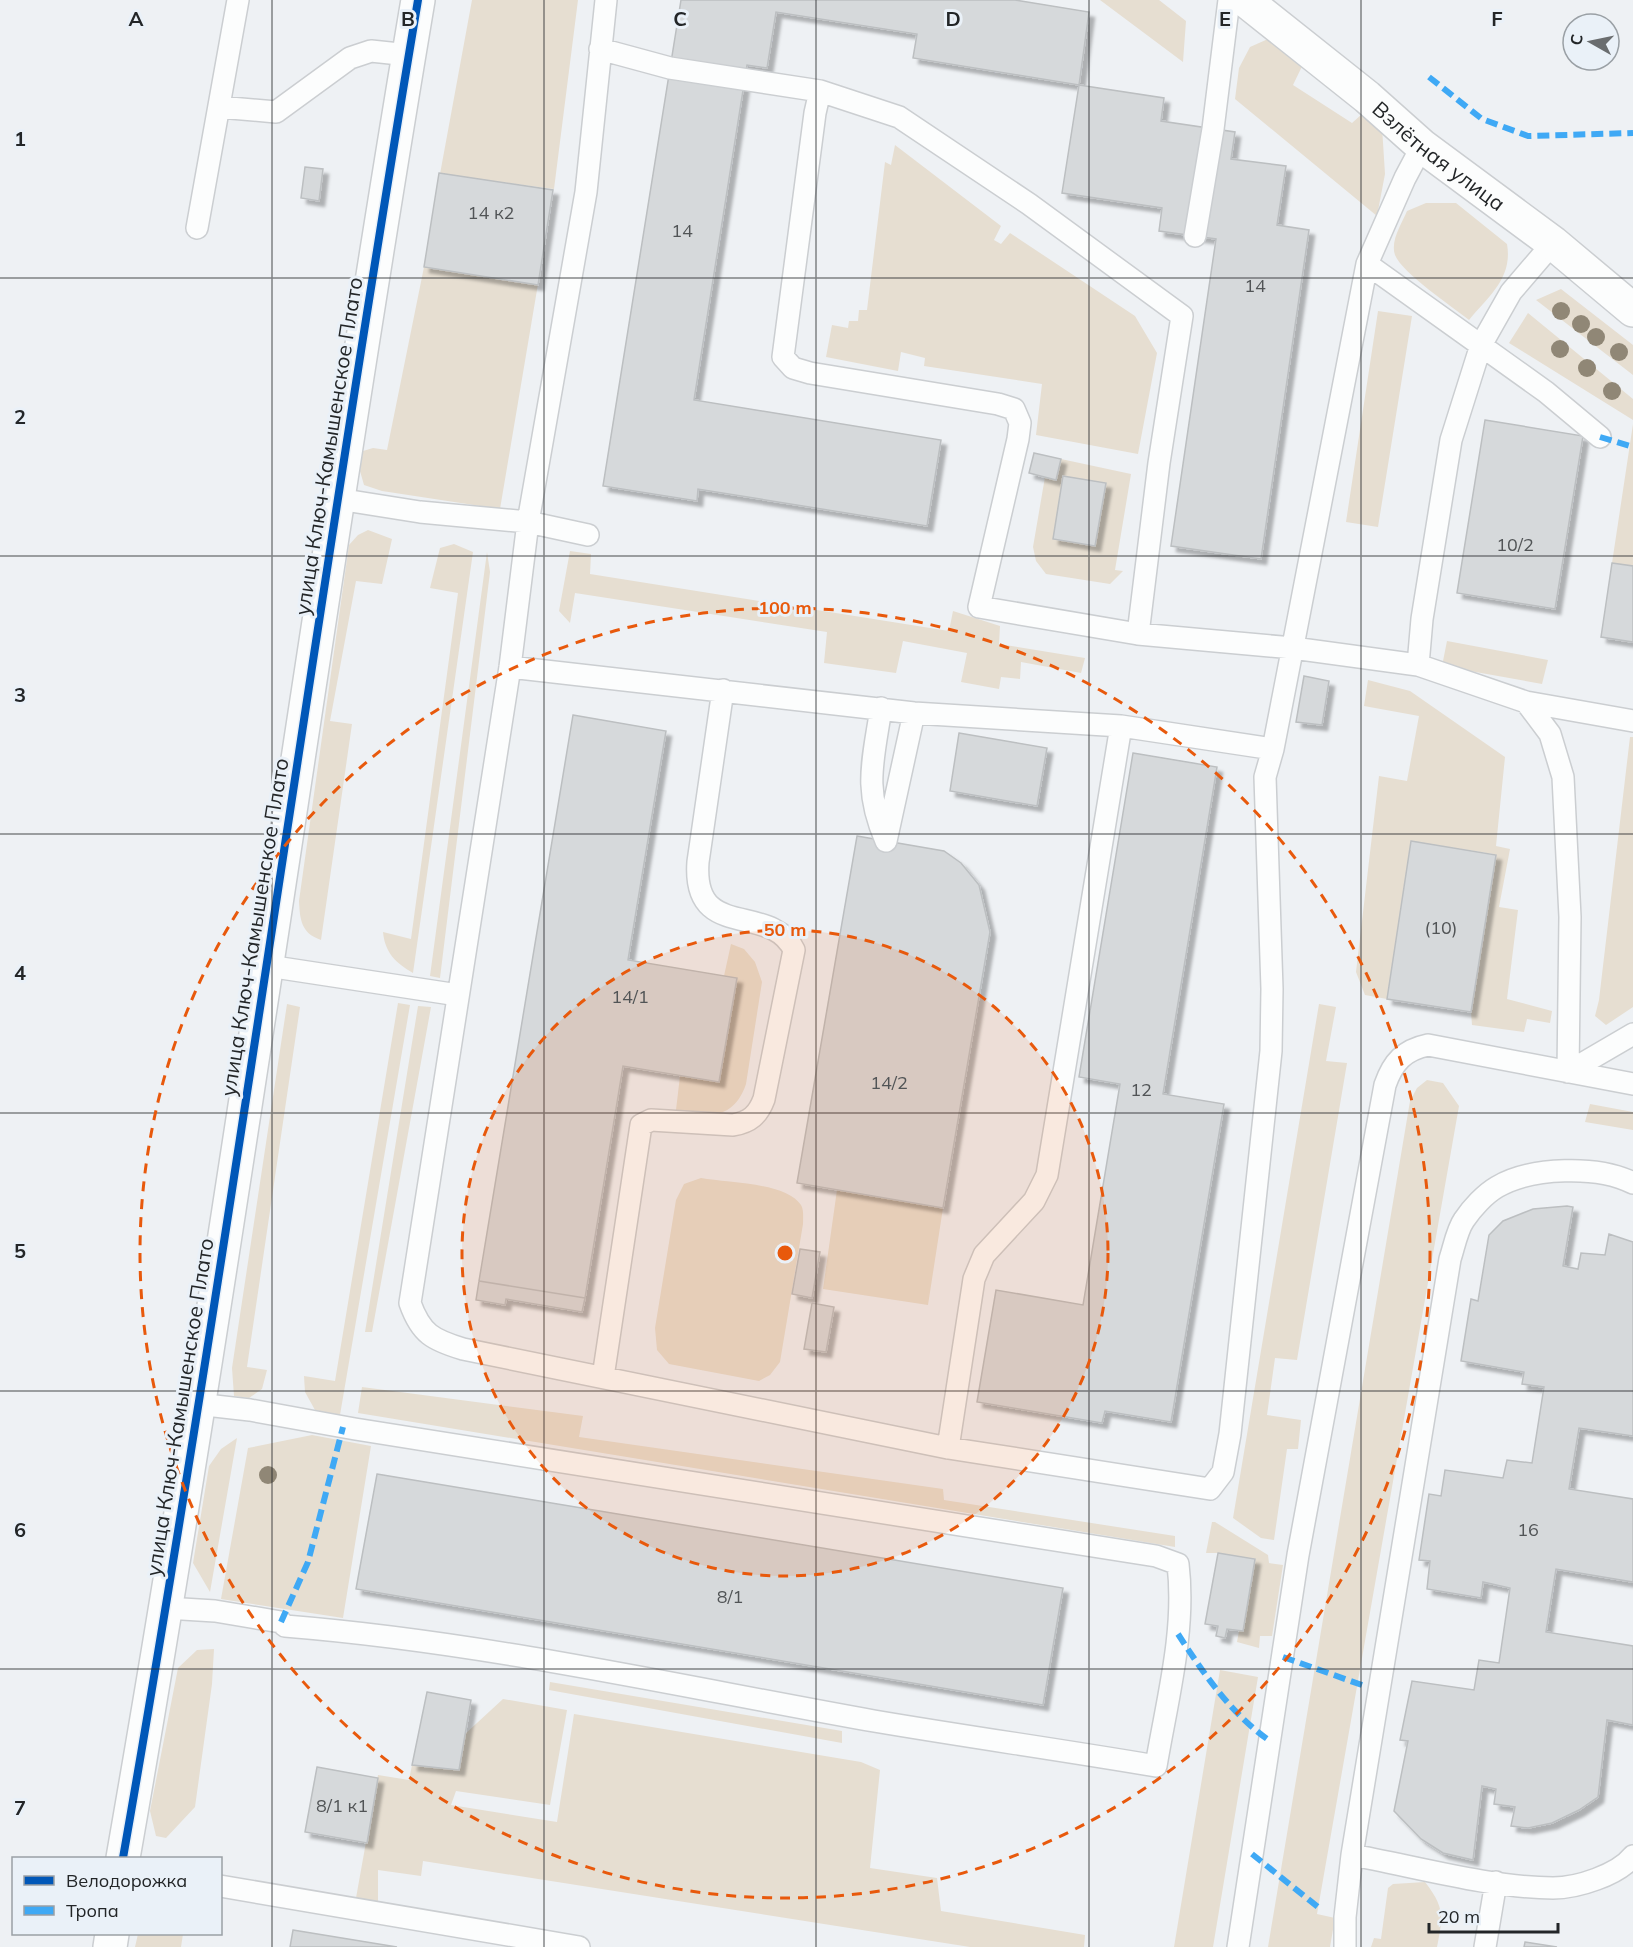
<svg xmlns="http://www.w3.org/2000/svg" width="1633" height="1947" viewBox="0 0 1633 1947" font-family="Mulish,sans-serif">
  <defs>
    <filter id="shadow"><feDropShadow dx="5.5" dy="5.5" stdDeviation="1.5" flood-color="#0004"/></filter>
  </defs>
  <rect width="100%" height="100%" fill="#eef1f4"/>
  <path fill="#e6ded1" d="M 472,0 L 578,0 L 554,189 L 440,174 Z
    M 1100,0 L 1159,0 L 1186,21 L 1183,62 Z
    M 1277,35 L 1308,54 L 1293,85 L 1352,123 L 1371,106 L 1381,111 L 1385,174 L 1377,216 L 1235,99 L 1239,68 L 1250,47 Z
    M 895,145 L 1001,226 L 994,240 L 1001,244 L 1010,233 L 1135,316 L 1157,353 L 1138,454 L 1036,435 L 1042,384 L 924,366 L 925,358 L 901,352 L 898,371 L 826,357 L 832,325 L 848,328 L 849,321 L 858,321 L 859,310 L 867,310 L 885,162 L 891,165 Z
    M 1426,203 L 1456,203 L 1507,244 C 1513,278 1489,296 1469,320 C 1453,307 1402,273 1395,255 C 1390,241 1402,223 1407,211 Z
    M 424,267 L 538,284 L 500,509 L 382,491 L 364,485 L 360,471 L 363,451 L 373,448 L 387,450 Z
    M 1561,289 L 1633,345 L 1633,375 L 1536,300 Z
    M 1378,311 L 1412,316 L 1378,527 L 1346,522 Z
    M 1528,313 L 1633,399 L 1633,420 L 1509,343 Z
    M 1633,424 L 1633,566 L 1612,563 Z
    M 1061,459 L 1131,474 L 1115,570 L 1123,571 L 1110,584 L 1046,574 L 1036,561 L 1033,547 L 1045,477 L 1056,480 Z
    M 368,530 L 392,539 L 382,584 L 356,581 L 330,721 L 352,724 L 321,940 C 301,933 300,920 299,901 L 349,545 L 358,535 Z
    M 454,544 L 473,552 L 413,973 C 396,963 385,953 383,932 L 411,939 L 458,593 L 430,588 L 440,548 Z
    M 570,551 L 591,554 L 590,574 L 949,631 L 953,611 L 1000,626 L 999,644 L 1085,658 L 1081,673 L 1021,662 L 1020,679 L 1001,677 L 999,689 L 961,682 L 967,653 L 903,641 L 896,673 L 824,663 L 827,632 L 575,593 L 570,623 L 559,611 Z
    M 487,552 L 490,572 L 440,978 L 430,976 Z
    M 1447,641 L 1548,660 L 1542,684 L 1442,666 Z
    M 1368,680 L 1410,691 L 1505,757 L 1496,846 L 1510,849 L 1499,907 L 1518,910 L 1507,999 L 1552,1011 L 1550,1023 L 1527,1019 L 1524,1032 L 1472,1025 L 1471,1012 L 1493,854 L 1411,841 L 1387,999 L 1365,995 L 1356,972 L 1379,776 L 1407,781 L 1419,716 L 1364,706 Z
    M 1630,737 L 1633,737 L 1633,1007 L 1606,1025 L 1595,1016 L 1599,1000 Z
    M 731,944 L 744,949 L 755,962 L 762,982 L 746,1084 C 734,1120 707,1118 676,1110 L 680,1076 L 718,1082 L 724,976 Z
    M 398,1003 L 410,1005 L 340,1415 L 315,1410 L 305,1392 L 304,1376 L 335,1381 Z
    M 287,1004 L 300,1007 L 247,1367 L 267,1370 L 262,1389 L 249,1398 L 234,1396 L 232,1368 Z
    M 1319,1004 L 1336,1007 L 1326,1061 L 1347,1063 L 1297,1360 L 1275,1358 L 1267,1415 L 1301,1420 L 1298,1449 L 1287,1449 L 1274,1540 L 1261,1538 L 1233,1518 Z
    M 418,1006 L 431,1007 L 372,1332 L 365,1332 Z
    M 1427,1080 L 1443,1083 L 1459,1106 L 1317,1914 L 1335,1918 L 1330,1947 L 1268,1947 L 1410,1101 L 1417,1088 Z
    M 1590,1104 L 1633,1112 L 1633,1130 L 1585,1122 Z
    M 701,1178 C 727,1183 786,1182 801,1205 C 804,1210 803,1218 803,1224 L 780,1362 L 770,1375 L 759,1381 L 669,1364 L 657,1350 L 655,1328 L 676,1200 L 684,1184 Z
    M 837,1190 L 943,1208 L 928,1305 L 823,1289 Z
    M 362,1387 L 583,1416 L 579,1437 L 943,1489 L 944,1500 L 1175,1536 L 1175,1547 L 358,1413 Z
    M 312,1435 L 371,1446 L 343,1618 L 221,1599 L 248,1448 Z
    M 237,1438 L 210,1592 L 193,1563 L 209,1466 L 221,1449 Z
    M 1212,1522 L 1215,1522 L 1268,1555 L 1269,1563 L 1283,1565 L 1272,1636 L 1260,1636 L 1259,1648 L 1237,1642 L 1239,1631 L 1243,1631 L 1255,1559 L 1218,1553 L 1206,1553 Z
    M 214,1649 L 212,1684 L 195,1807 L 166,1838 L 156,1836 L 150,1811 L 178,1668 L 197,1650 Z
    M 1220,1670 L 1258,1677 L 1213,1947 L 1174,1947 Z
    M 550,1682 L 842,1731 L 842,1743 L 549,1690 Z
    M 503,1699 L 567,1710 L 550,1805 L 456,1791 L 451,1805 L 557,1822 L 574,1714 L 861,1762 L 880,1770 L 870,1868 L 937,1878 L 941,1911 L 1085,1935 L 1084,1947 L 970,1947 L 423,1861 L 421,1876 L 378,1870 L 378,1901 L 356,1898 L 378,1775 L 409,1780 L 412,1765 L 458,1770 L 465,1734 Z
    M 1425,1882 C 1445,1908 1443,1916 1437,1947 L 1371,1947 L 1374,1938 L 1381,1939 L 1388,1888 L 1393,1884 Z
    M 138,1934 L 183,1934 L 181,1947 L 135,1947 Z"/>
  <path fill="#d6d9db" stroke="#bcbfc1" stroke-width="1.5" filter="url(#shadow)" d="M 681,0 L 1015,0 L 1089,12 L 1079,85 L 913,58 L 917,34 L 776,12 L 767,68 L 747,65 L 694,400 L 941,440 L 927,526 L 698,489 L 697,501 L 603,486 Z
    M 1079,85 L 1164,98 L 1161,121 L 1235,132 L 1231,159 L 1286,166 L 1277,225 L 1309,230 L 1261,559 L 1171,546 L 1216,239 L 1159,231 L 1162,208 L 1062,193 Z
    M 305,167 L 323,169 L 319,201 L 301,198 Z
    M 439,173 L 553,190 L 538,285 L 424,267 Z
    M 1485,420 L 1583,436 L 1555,609 L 1457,593 Z
    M 1034,453 L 1061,459 L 1056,480 L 1029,473 Z
    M 1063,476 L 1106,483 L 1095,546 L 1053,539 Z
    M 1612,563 L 1633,566 L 1633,642 L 1601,637 Z
    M 1304,676 L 1329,681 L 1322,725 L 1296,722 Z
    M 573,715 L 666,731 L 628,960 L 737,978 L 719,1082 L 623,1066 L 585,1298 L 479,1281 Z
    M 959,733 L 1047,748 L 1037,806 L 950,791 Z
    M 1133,753 L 1217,767 L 1163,1094 L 1224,1104 L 1171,1422 L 1105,1411 L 1102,1423 L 977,1402 L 996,1290 L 1083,1305 L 1120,1084 L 1079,1077 Z
    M 857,836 L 944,851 L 961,863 L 979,885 L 990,932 L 943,1208 L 797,1183 Z
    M 1411,841 L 1496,855 L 1471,1012 L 1387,999 Z
    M 1567,1206 L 1573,1207 L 1563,1266 L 1578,1269 L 1581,1253 L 1605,1255 L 1609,1234 L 1633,1242 L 1633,1436 L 1579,1428 L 1569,1489 L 1633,1499 L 1633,1582 L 1556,1569 L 1546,1632 L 1633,1646 L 1633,1725 L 1607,1720 L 1598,1797 L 1579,1810 L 1552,1823 L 1528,1828 L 1511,1826 L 1515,1807 L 1494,1804 L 1496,1789 L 1482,1786 L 1473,1860 L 1443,1853 L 1421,1839 L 1394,1811 L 1408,1741 L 1400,1740 L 1412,1681 L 1474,1690 L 1479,1660 L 1499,1663 L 1510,1588 L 1483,1582 L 1481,1598 L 1427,1589 L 1430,1561 L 1419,1560 L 1429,1494 L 1441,1496 L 1445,1470 L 1503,1478 L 1507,1460 L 1532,1463 L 1544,1387 L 1522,1384 L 1524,1372 L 1461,1361 L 1471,1299 L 1478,1301 L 1489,1235 L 1503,1221 L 1533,1209 Z
    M 800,1249 L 820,1252 L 812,1298 L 792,1294 Z
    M 479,1281 L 585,1298 L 582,1312 L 506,1299 L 505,1305 L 476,1300 Z
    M 812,1303 L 834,1307 L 826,1352 L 804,1349 Z
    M 377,1474 L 1063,1588 L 1043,1705 L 356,1589 Z
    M 1218,1553 L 1255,1559 L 1243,1631 L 1227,1629 L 1225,1638 L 1216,1636 L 1218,1626 L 1205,1624 Z
    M 427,1692 L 471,1700 L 459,1770 L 412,1765 Z
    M 317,1767 L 378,1778 L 367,1843 L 305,1832 Z
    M 293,1930 L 397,1947 L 290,1947 Z
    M 1525,1942 L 1557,1947 L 1524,1947 Z"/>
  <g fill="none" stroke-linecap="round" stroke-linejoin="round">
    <g stroke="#cbced1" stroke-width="24">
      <path id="lane" d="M 600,49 L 670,68 L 820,91 L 899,117 L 1029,204 L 1182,316 L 1159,463 L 1138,634
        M 820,91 L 815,113 L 783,357 L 793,368 L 810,373 L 998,404 L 1014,409 L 1020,423 L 1018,439 L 979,607 L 1138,634 L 1293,648 L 1418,665 L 1526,702 L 1550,734 L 1563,777 L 1570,917 L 1568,1072
        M 219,107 L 276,112 L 350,58 L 371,51 L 409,55
        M 197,228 L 238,0
        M 1195,236 L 1213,129 L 1229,0
        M 1367,264 L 1546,392 L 1600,437
        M 338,499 L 420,512 L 528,522 L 510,667 L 410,1303 C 421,1334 433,1340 463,1349 L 948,1448 L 1210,1489 L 1223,1472 L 1230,1434 L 1271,1051 L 1272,989 L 1265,777 L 1273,749 L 1367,264 L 1405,178 L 1422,146
        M 588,535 L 528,522 L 586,192 L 606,0
        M 1418,665 L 1422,619 L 1451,440 L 1481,345 L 1511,292 L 1553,243
        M 510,667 L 914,713 L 1121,726 L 1273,749
        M 1526,702 L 1633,721
        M 881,708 C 873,762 863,788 886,841
        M 886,841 L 914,713
        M 268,966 L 458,995
        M 1568,1072 L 1633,1034
        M 603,1377 L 641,1125 L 651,1120 L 733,1125 C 750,1122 758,1115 764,1099 L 794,950 C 771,901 692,943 698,862 L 723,690
        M 948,1448 L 974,1279 L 984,1255 L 1034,1201 L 1047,1175 L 1121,726
        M 166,1608 L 215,1611 L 281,1622 L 285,1626 C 484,1642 678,1686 874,1721 C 968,1737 1062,1750 1156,1766 C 1167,1700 1186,1631 1178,1564 L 1156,1556 L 355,1429 L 250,1410 L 197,1404
        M 1352,1855 C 1413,1866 1492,1888 1553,1888 C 1577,1888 1618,1875 1633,1856
        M 220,1886 L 579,1947
        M 1238,1947 L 1298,1555 L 1385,1085 C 1393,1062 1404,1050 1428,1045 L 1633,1084
        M 1345,1947 L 1345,1917 L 1352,1855 L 1450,1259 C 1454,1247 1457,1230 1464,1220 C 1472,1208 1485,1194 1497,1187 C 1531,1167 1598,1165 1633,1183
        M 1485,1947 L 1496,1882"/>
    </g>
    <g stroke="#cbced1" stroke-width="36">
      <g id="secondary">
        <path id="s1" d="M 1245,0 L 1367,97 L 1422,146 L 1553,243 L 1633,310"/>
        <path d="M 123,1858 C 231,1241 314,619 418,0"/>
        <path d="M 110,1947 L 112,1934"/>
      </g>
    </g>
    <use href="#lane" stroke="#fcfdfd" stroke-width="21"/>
    <use href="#secondary" stroke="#fcfdfd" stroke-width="33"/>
    <path stroke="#3fa9f5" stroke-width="6" stroke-dasharray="12 6" stroke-linecap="butt" d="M 1429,77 L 1482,119 L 1528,136 L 1633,133
      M 1600,437 L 1633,447
      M 281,1622 L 308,1562 L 343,1427
      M 1178,1634 C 1204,1674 1231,1714 1270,1741
      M 1283,1657 L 1362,1685
      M 1252,1854 L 1318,1907"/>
    <g stroke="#eaf1f8" stroke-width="11">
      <path id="cycleway" d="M 123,1858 C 231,1241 314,619 418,0"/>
    </g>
    <use href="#cycleway" stroke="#0057b8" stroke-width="8"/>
  </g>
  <g fill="#908776">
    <circle cx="1561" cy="311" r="9"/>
    <circle cx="1581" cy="324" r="9"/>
    <circle cx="1596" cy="337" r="9"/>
    <circle cx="1560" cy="349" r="9"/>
    <circle cx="1619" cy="352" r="9"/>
    <circle cx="1587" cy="368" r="9"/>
    <circle cx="1612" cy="391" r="9"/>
    <circle cx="268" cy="1475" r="9"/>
  </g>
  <path fill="none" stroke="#232628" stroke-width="1.5" stroke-opacity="0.55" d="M 272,0 L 272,1947M 544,0 L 544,1947M 816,0 L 816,1947M 1089,0 L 1089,1947M 1361,0 L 1361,1947M 0,278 L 1633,278M 0,556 L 1633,556M 0,834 L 1633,834M 0,1113 L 1633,1113M 0,1391 L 1633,1391M 0,1669 L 1633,1669"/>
  <circle cx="785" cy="1253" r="323" fill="#e8590c" fill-opacity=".12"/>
  <g fill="none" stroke="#e8590c" stroke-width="3" stroke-dasharray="10 8">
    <circle cx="785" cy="1253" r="323"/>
    <circle cx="785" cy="1253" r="645"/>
  </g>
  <g text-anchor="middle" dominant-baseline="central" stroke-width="6" stroke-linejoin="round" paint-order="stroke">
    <g font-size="18" fill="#515456">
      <text x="491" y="212">14 к2</text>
      <text x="682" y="230">14</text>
      <text x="1255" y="285">14</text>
      <text x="1515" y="544">10/2</text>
      <text x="1441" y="927">(10)</text>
      <text x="630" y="996">14/1</text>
      <text x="889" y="1082">14/2</text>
      <text x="1141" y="1089">12</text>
      <text x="1528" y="1529">16</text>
      <text x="730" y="1596">8/1</text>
      <text x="342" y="1805">8/1 к1</text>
    </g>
    <g font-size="21" fill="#232628" stroke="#eaf1f8">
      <text stroke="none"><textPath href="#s1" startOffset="249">Взлётная улица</textPath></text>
      <text transform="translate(328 446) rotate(-81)">улица Ключ-Камышенское Плато</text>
      <text transform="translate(254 927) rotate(-81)">улица Ключ-Камышенское Плато</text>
      <text transform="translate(179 1407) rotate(-81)">улица Ключ-Камышенское Плато</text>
    </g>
  </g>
  <g font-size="20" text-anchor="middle" font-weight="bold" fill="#232628" stroke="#eaf1f8" stroke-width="6" stroke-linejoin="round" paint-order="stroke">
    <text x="136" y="26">A</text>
    <text x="408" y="26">B</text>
    <text x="680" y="26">C</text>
    <text x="953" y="26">D</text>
    <text x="1225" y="26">E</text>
    <text x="1497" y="26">F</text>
    <text x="20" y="146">1</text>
    <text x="20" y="424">2</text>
    <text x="20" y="702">3</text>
    <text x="20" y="980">4</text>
    <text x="20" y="1258">5</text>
    <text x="20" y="1537">6</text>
    <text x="20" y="1815">7</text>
  </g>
  <circle cx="785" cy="1253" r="9" fill="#e8590c" stroke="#eaf1f8" stroke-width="3"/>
  <g font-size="18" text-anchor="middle" font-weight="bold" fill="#e8590c" stroke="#eaf1f8" stroke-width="6" stroke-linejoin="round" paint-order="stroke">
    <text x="785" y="614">100 m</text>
    <text x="785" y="936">50 m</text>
  </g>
  <rect x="12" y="1857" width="210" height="78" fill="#eaf1f8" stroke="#9aa0a5" stroke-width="1.5"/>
  <rect x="24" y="1876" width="30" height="9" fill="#0057b8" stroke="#9aa0a5" stroke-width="1.5"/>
  <text x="66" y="1887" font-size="18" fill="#232628">Велодорожка</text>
  <rect x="24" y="1906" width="30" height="9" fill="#3fa9f5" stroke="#9aa0a5" stroke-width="1.5"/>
  <text x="66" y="1917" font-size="18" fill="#232628">Тропа</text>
  <g transform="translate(1591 42) rotate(279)"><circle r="28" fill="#eaf1f8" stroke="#9aa0a5" stroke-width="1.5"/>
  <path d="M0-4.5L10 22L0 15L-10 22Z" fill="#6a6d6f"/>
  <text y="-9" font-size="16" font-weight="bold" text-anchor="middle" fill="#232628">С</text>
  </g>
  <path d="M1429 1923v9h129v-9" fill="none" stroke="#232628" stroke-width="3"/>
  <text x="1438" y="1923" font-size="18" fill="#232628" stroke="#eaf1f8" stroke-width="4.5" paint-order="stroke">20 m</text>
</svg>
